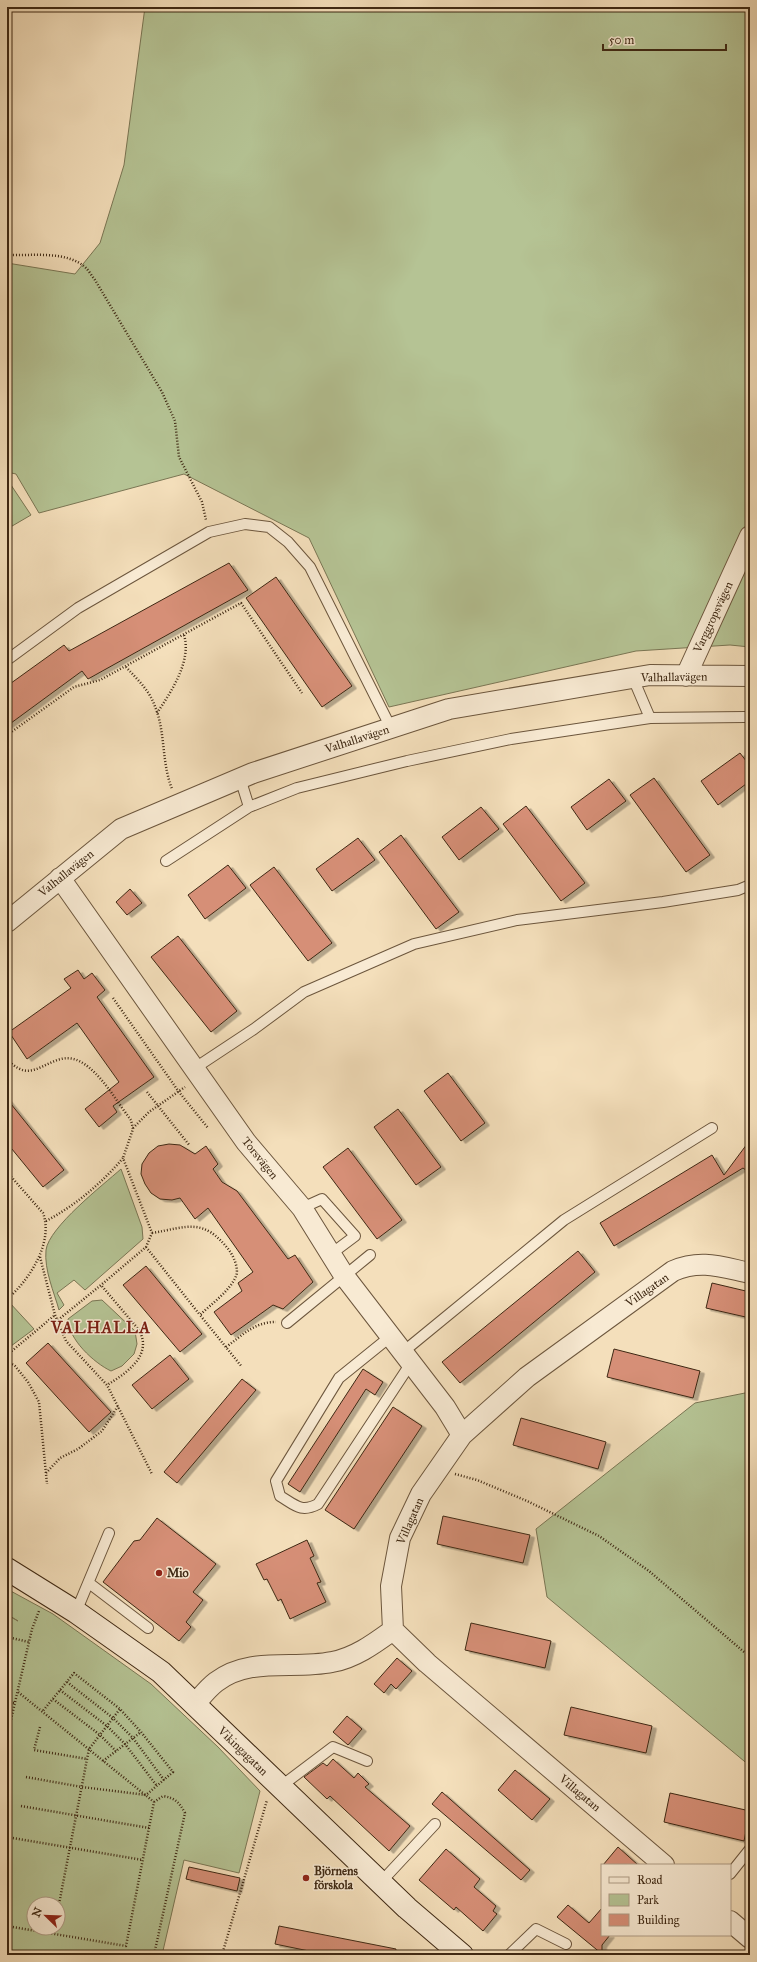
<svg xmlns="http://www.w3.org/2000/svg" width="757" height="1962" viewBox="0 0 757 1962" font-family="'IM FELL Great Primer',serif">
  <defs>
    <filter id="shadow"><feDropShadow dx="4.5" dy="2.5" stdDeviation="0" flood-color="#0004"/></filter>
  </defs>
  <rect width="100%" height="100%" fill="#f4dfbb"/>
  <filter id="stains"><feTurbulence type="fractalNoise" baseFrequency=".005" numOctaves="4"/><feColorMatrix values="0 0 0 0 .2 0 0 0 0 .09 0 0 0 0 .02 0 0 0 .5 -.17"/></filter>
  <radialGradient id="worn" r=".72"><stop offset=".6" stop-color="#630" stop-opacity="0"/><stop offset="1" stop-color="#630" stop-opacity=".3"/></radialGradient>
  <path fill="#b5c394" stroke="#7a7654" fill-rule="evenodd" d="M 145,7 L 750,7 L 750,647 L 730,645 L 636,651 L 389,707 L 309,538 L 184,474 L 39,513 L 16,474 L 7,472 L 7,263 L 75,274 L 100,243 L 124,165 Z
    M 7,479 L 31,515 L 7,529 Z
    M 121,1169 L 142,1227 L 143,1239 L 85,1290 L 74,1280 L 57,1293 L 64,1305 L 59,1310 C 54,1292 44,1270 46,1250 C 49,1227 103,1185 121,1169 Z
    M 102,1300 L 135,1331 L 137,1344 L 134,1354 L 122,1366 L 111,1371 C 94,1363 68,1339 68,1319 L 92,1301 Z
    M 9,1302 L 34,1329 L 7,1349 L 7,1304 Z
    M 750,1392 L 750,1766 L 547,1597 L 536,1529 L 695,1403 Z
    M 7,1589 L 53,1614 L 151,1684 L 218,1747 L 260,1791 L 239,1873 L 184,1860 L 162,1955 L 7,1955 L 7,1615 L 18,1621 L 7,1614 ZM 34,1904 L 58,1904 L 58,1928 L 34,1928 Z"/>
  <path fill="#d68f77" stroke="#3e2813" filter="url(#shadow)" d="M 229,563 L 248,590 L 88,679 L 82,671 L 7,726 L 7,686 L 64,645 L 69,651 Z
    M 276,577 L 352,686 L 322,707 L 246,598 Z
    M 740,753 L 750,766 L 750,781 L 718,805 L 701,781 Z
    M 654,778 L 710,855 L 686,872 L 630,795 Z
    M 609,779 L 626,801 L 587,830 L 571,807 Z
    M 526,806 L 585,883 L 561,901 L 503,824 Z
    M 481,807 L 499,829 L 459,860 L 442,837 Z
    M 401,835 L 459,912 L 436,929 L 379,852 Z
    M 358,838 L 375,860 L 332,891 L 316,869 Z
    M 228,865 L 246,888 L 205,919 L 188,895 Z
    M 274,867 L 332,943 L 308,961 L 250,885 Z
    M 130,889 L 142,903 L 127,915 L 116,902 Z
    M 178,936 L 237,1011 L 211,1032 L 151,957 Z
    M 78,970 L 84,979 L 92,973 L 105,990 L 97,997 L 154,1077 L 113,1106 L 117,1112 L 99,1127 L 85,1109 L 119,1082 L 77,1023 L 27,1059 L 9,1032 L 71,988 L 64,979 Z
    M 448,1073 L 485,1123 L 461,1141 L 424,1091 Z
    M 7,1099 L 64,1170 L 43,1187 L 7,1143 Z
    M 398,1109 L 441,1167 L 416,1185 L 374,1127 Z
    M 750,1140 L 750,1173 L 743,1168 L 614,1246 L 600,1223 L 712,1155 L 724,1175 Z
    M 169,1144 L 180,1145 L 195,1154 L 206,1146 L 218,1164 L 213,1169 L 222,1182 L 237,1191 L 288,1259 L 295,1255 L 313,1282 L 283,1309 L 273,1305 L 231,1335 L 214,1312 L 242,1291 L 238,1283 L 253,1272 L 208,1208 L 195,1219 L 180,1198 L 172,1200 L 160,1199 L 151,1193 L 145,1184 L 141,1174 L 142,1164 L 149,1153 L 158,1146 Z
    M 348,1148 L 402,1220 L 377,1239 L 323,1167 Z
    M 578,1251 L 595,1272 L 460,1383 L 442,1362 Z
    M 146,1266 L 202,1334 L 180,1352 L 123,1285 Z
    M 712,1283 L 750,1292 L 750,1318 L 706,1308 Z
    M 48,1343 L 111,1412 L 89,1432 L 26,1363 Z
    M 614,1349 L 700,1371 L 693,1398 L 607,1377 Z
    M 170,1355 L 189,1379 L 152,1409 L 132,1385 Z
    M 363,1369 L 383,1382 L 375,1395 L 366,1389 L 300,1492 L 288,1484 Z
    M 242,1379 L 256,1390 L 177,1483 L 164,1472 Z
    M 393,1407 L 422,1426 L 354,1529 L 325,1510 Z
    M 521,1418 L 606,1442 L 598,1469 L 513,1445 Z
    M 443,1516 L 530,1535 L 523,1563 L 437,1544 Z
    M 157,1518 L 216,1564 L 193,1592 L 203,1600 L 186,1622 L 191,1627 L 179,1641 L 103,1582 L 134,1541 L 140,1540 Z
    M 307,1540 L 314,1556 L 310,1558 L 321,1582 L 317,1583 L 326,1602 L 290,1619 L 281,1599 L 278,1601 L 267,1579 L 264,1580 L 256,1564 Z
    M 471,1623 L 551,1641 L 545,1668 L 465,1650 Z
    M 397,1658 L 412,1671 L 396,1689 L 391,1684 L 384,1693 L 374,1684 Z
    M 571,1707 L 652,1726 L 646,1753 L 564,1735 Z
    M 347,1716 L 362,1729 L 348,1745 L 333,1732 Z
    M 333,1759 L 354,1778 L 358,1773 L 369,1784 L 365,1787 L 410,1826 L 389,1851 L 330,1796 L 327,1799 L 304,1777 L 323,1763 L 327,1766 Z
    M 515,1770 L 550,1799 L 532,1820 L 498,1790 Z
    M 442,1792 L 530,1870 L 521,1880 L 432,1804 Z
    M 670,1793 L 750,1811 L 744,1841 L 664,1822 Z
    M 618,1847 L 638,1865 L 603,1865 Z
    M 446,1849 L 480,1879 L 474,1887 L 496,1906 L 493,1911 L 497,1914 L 483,1931 L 456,1907 L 454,1910 L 419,1880 Z
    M 189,1867 L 240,1878 L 237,1891 L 186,1879 Z
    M 568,1905 L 589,1923 L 602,1908 L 602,1935 L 610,1935 L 602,1945 L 602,1954 L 557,1917 Z
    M 279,1926 L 396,1949 L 395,1955 L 309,1955 L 309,1951 L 275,1944 Z"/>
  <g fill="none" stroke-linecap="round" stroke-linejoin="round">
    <g stroke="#6c563d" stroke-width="12">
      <path id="lane" d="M 7,660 L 78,608 L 209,532 L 245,524 L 269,527 L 288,542 L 310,567 L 391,728
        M 633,678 L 650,718 L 745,717
        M 240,778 L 249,807
        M 166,861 L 249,807 L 297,788 L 407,761 L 511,739 L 650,718
        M 195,1068 L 254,1029 L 304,992 L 414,944 L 517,920 L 663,902 L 738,890 L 750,885
        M 302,1208 L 322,1199 L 355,1236 L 331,1254
        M 287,1323 L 370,1255
        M 391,1336 L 339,1378 L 276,1481 L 280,1496 C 295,1505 301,1513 318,1504 L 411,1363
        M 403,1352 L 564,1220 L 712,1128
        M 89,1583 L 148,1628
        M 76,1612 L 109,1533
        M 280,1787 L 333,1747 L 367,1761
        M 730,1874 L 750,1849
        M 381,1882 L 435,1824
        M 509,1955 L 536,1929 L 566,1944"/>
    </g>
    <g stroke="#6c563d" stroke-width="22">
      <path id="street" d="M 686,676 L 750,536
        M 60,878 L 246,1142 L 302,1208 L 345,1277 L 445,1407 L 462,1435
        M 7,922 L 121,829 L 253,773 L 449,709 L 650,675 L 750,676
        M 195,1704 C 202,1696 208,1688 216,1682 C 250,1656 293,1670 332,1662 C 355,1658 375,1643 393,1630
        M 664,1865 L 427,1663 L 393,1630 L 391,1586 L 400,1538 L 421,1494 L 462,1435 L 527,1377 L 673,1271 C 701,1259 721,1267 750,1273
        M 730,1921 L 750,1938"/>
    </g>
    <g stroke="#3e2813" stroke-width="24">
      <path id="secondary" d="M 7,1569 L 76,1612 L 161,1672 L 407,1908 L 462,1955"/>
    </g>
    <path stroke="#3e2813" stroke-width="2.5" stroke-dasharray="1 2" stroke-linecap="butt" d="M 7,255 C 31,256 67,250 86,268 C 89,271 92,276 95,280 L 162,392 L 175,421 L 179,457 L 202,502 L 206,520
      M 126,667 C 136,678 149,690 154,704 C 166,731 161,761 172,789
      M 157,713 C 171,692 192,661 184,635
      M 7,735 L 74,687 L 100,680 L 241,603 L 302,693
      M 113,998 L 179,1092 L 208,1128
      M 7,1060 C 11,1063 15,1067 20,1069 C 39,1078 57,1048 81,1062 C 102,1074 116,1101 131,1120 L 133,1129 L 123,1158
      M 147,1092 L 190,1146
      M 133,1128 L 149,1112 L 185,1087
      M 7,1172 L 43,1213 C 54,1242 29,1281 7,1299
      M 46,1221 C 76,1205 102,1183 123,1158 L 152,1233 L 146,1247 L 101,1285
      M 152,1233 C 188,1227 203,1217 229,1250 C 234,1257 239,1269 236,1276 C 230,1291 211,1304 200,1315 L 242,1367
      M 146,1247 L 200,1315
      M 40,1257 L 55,1315 L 66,1341 L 107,1385 L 152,1474
      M 58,1320 L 101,1285 L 139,1330 C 153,1355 127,1373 107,1385
      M 226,1347 C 243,1335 254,1322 276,1322
      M 7,1355 L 55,1315
      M 7,1361 L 15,1366 L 28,1382 L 39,1402 L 47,1484
      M 46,1473 L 60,1458 L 78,1449 L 102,1431 L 118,1406
      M 455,1474 L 477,1480 L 527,1501 L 599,1536 L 649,1571 L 750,1657
      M 7,1637 L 29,1642
      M 67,1682 L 113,1718 L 133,1738 L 164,1780
      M 60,1690 L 107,1726 L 125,1744 L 157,1786
      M 53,1699 L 100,1735 L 116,1751
      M 7,1702 L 15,1703
      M 40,1727 L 34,1750 L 87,1759
      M 7,1737 L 32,1629 L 39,1611
      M 103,1761 L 141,1732
      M 26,1777 L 82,1787 L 146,1795 L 173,1772 L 141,1732 L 120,1709 L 74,1673 L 42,1712
      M 154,1802 L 163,1796 C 175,1798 179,1802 185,1813 L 154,1955
      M 21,1806 L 149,1828
      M 7,1837 L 143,1860
      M 59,1904 L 89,1749 L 120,1709
      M 7,1926 L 126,1946 L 154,1802 L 18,1692
      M 222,1955 L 267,1800"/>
    <use href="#lane" stroke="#f8ead3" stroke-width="10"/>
    <use href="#street" stroke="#f8ead3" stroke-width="20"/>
    <use href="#secondary" stroke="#f8ead3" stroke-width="22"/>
  </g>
  <g fill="#8f2418" stroke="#f8ead3" stroke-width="1.5">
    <circle cx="159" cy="1573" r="4"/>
    <circle cx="306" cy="1878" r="4"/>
  </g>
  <g text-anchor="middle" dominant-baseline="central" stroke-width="3" stroke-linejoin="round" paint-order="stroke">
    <g font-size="12" fill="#3e2813" stroke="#f8ead3">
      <text transform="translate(713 617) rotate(-65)">Varggropsvägen</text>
      <text transform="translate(674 677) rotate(-1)">Valhallavägen</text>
      <text transform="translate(357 739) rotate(-18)">Valhallavägen</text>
      <text transform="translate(66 873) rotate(-39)">Valhallavägen</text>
      <text transform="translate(260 1158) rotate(51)">Torsvägen</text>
      <text transform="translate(647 1290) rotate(-35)">Villagatan</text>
      <text transform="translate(410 1521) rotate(-66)">Villagatan</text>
      <text transform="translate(243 1751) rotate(44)">Vikingagatan</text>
      <text transform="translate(580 1793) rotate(40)">Villagatan</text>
    </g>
    <g font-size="12" font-weight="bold" fill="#3e2813" stroke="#f8ead3" text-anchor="start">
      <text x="167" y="1573">Mio</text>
      <text x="314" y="1871">Björnens<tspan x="314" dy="14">förskola</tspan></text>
    </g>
    <g font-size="16" font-weight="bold" letter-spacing="1" fill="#7a1f14" stroke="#f8ead3">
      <text x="101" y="1327">VALHALLA</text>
    </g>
  </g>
  <rect width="757" height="1962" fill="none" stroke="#f4dfbb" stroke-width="24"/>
  <rect x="8" y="8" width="741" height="1946" fill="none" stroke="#3e2813" stroke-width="2"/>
  <rect x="12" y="12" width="733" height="1938" fill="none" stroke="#3e2813"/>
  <rect x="601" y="1864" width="130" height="72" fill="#f8ead3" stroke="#ae9c86"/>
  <rect x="609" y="1877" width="20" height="6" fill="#f8ead3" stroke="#ae9c86"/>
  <text x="637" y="1884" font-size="12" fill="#3e2813">Road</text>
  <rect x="609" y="1894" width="20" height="12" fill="#b5c394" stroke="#ae9c86"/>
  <text x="637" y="1904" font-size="12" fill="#3e2813">Park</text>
  <rect x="609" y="1914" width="20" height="12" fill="#d68f77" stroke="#ae9c86"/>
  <text x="637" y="1924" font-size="12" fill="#3e2813">Building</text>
  <g transform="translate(46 1916) rotate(293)"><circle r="19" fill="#f8ead3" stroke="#ae9c86"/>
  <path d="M0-3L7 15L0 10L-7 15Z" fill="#8f2418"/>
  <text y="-6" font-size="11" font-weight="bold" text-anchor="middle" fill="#3e2813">N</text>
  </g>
  <path d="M603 44v6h123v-6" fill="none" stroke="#3e2813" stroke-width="2"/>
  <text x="609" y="44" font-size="12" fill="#3e2813" stroke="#f8ead3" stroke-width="3" paint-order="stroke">50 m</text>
  <rect width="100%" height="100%" filter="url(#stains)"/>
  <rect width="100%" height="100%" fill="url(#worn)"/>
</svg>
